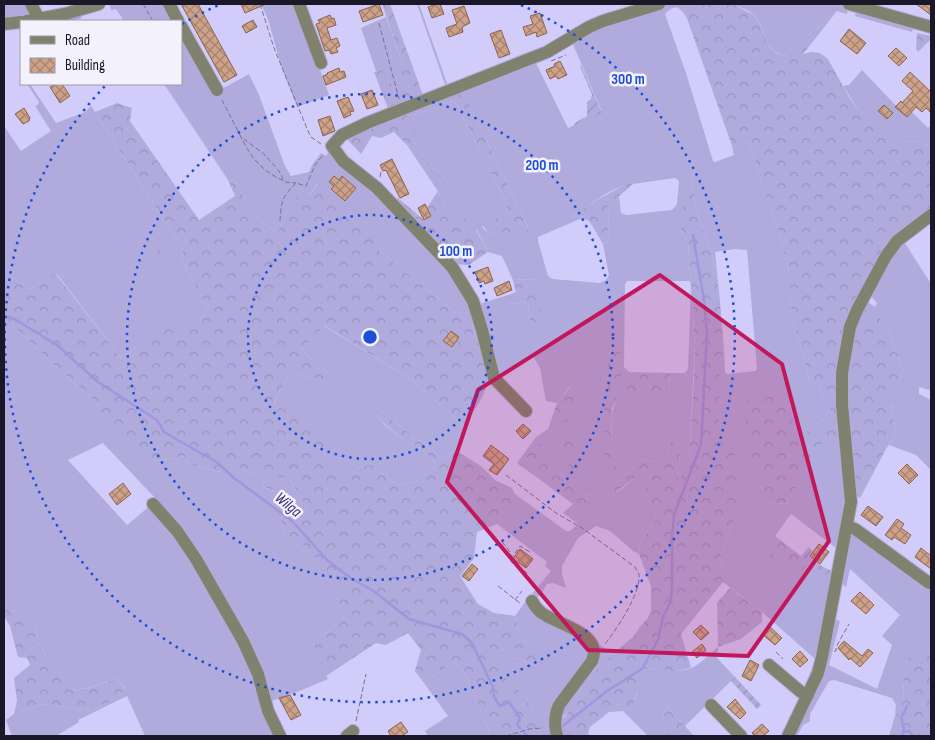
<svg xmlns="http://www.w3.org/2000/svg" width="935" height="740" viewBox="0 0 935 740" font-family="'Sofia Sans Condensed',sans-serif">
  <defs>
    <pattern id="forest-crowns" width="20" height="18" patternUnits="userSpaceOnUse" patternTransform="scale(1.25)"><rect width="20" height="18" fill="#b1abdd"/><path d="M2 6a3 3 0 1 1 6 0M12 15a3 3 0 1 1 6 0" fill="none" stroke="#9892be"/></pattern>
    <pattern id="garden-furrows" width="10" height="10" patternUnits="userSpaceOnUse" patternTransform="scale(1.25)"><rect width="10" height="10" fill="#b1abdd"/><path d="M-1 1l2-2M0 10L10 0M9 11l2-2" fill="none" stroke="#9892be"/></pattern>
    <pattern id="building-cross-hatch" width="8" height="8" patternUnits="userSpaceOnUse" patternTransform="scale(1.25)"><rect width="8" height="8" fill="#cea289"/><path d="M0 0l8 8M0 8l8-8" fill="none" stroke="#a68370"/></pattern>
  </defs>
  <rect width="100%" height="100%" fill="#d2ccfa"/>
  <path fill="#b1abdd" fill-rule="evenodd" d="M 4,4 L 27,4 L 29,13 L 27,16 L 4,19 Z
    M 109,4 L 164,4 L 174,21 L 124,21 L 116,9 L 111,10 Z
    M 261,4 L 297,4 L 329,95 L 297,107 L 281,66 L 268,19 Z
    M 417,4 L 419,4 L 449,89 L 447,90 Z
    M 667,4 L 688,4 L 684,10 L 689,21 C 681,10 678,1 665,14 L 686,73 L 713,161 L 715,162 L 734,155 L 732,146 L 750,142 L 764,193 L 778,229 L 790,277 L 790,297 L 792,316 L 810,381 L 820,386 L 823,401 L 830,409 L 820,427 L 804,437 L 795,430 L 790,401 L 765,493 L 765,502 L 786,504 L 824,439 L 841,438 L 847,501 L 833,563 L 836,548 L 791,514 L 775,536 L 779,539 L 770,548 L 769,557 L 778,562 L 806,565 L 801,556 L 831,578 L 819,658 L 808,679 L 815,659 L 762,612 L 723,582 L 721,556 L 732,525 L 733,443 L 719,423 L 719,366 L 724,349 L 725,372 L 727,374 L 755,371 L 757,369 L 747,250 L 735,249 L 715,252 L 719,291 L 712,253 L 699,220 L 691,179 L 679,226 L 688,243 L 695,345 L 689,461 L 678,483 L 680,450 L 670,443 L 668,458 L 664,463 L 641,460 L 618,481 L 589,496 L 568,484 L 536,437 L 548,429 L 550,432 L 559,430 L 575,413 L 571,385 L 557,403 L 546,401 L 540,368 L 533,356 L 506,374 L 496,375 L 476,305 L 508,295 L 511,304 L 528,302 L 530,321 L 537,279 L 513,280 L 502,256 L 488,252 L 477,230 L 473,232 L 461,212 L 447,213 L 438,191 L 453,189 L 430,162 L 421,166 L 407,145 L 421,141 L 407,117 L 438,107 L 454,100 L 480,150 L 487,160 L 491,174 L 506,202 L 507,214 L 491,220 L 482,227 L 488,233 L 494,232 L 531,234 L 462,89 L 535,61 L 568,128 L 602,112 L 572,42 L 582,33 ZM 675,178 L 679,181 L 677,204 L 672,210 L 626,215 L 621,213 L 619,196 L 608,206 L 609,241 L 603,244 L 609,275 L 606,280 L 600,283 L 552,279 L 548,276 L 538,241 L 538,237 L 580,219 L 584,219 L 589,221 L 587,217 L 574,216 C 588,206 617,183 633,184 ZM 627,281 L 689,281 L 691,284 L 688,369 L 685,373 L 669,373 L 670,393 L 623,376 L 629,372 L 624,367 L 625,284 ZM 614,377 L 621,389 C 610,412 610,419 613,444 L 604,453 Z
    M 733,4 L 837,4 L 848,7 L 847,14 L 837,11 L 784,56 C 762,49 767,29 754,15 C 749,10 739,7 733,4 Z
    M 857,9 L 913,27 L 912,32 L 855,16 Z
    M 386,17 L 403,65 L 403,106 L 397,108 L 382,71 L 376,71 L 361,28 Z
    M 181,33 L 220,90 L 249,74 L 259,95 L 285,166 L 291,176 L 309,172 L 312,165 L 321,153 L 326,156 L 330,150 L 376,189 L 453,273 L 480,329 L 455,312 L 379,251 L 317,184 L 309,196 L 289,208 L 278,231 C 256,224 246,200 235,181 L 228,180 L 164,84 L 181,84 Z
    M 862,70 L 901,111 L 906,106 L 928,128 L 931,125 L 931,147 L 917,141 L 900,142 L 859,111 L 843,86 L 849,85 Z
    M 27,84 L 30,84 L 56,123 L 85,112 L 91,106 L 183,250 L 182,261 L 207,308 L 199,325 L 183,337 L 164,324 L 129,353 L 120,357 L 57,274 L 29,289 L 4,273 L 4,126 L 21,151 L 51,131 L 35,106 L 38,105 L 39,102 ZM 140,220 L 165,257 C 150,247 139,239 140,220 Z
    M 903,240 L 931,284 L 931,386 L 929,390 L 919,387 L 919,394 L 931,400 L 931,470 L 916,455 L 889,445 L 896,435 L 890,396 L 899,381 L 903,368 L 888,331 L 864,309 L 865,304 L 869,303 L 875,307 L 877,303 L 869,294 Z
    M 4,316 L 20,333 L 94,401 L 129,449 L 158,461 L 184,456 L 188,464 L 220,472 L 230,464 L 262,477 L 264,487 L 274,491 L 276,476 L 289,478 L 307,508 L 306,517 L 286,507 L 281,520 L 285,535 L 299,540 L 326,568 L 335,588 L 343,620 L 313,642 L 316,656 L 328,679 L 302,690 L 269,702 L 284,736 L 283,736 L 269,709 L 253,658 L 242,636 L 192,549 L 155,502 L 157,500 L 103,443 L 68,460 L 127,525 L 151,505 L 177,534 L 191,555 L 241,642 L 257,680 L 266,710 L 279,736 L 145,736 L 127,696 L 78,720 L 79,722 L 56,736 L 12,736 L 6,720 L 14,714 L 41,704 L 93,710 L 113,700 L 125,688 L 116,678 L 89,688 L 70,690 L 36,640 L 38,628 L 25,615 L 12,611 L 4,600 Z
    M 324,326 L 412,380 L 464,426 L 455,450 L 443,459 L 381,411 L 377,416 L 386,426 L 406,442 L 420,448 L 437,464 L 416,482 L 397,485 L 370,464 L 348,473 L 325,459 L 324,444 L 273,403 L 290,372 L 320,380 L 338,389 L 340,386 L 324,369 L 306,355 L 302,348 Z
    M 641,472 L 656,519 L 640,543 L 639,554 L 633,551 L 610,531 L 596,526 L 578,538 L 562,566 L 562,574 L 566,588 L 553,583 L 547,584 L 541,594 L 535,599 L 540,607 L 590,637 L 601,646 L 611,651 L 617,651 C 606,660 594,669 586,681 C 576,695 571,713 557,723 L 557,717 L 597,649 C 579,637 537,616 532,594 L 551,571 L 545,566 L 547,562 L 497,524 L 517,500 L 515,494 L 566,531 L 570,531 L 578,524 L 563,513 L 573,504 L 581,501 L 592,503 L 622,489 Z
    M 854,532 L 931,581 L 931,656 L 927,649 L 903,678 L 904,700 L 895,716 L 896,705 L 892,698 L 834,680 L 829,681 L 810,714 L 810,721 L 803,725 L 797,736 L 792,736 L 834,619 L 840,621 L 829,665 L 877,689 L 892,645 L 882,636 L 900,615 L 850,569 L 846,587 L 840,582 L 848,534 Z
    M 528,598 L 586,639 L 592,649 L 550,728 L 538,717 L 524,694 L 508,682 L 493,655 L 502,649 L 513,658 L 523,660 L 537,667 L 540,658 L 520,636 L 515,616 Z
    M 718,647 L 717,658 L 735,677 L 685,726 L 666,706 L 657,736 L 648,736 L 623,711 C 638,701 640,693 636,675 C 656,661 668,675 689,669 C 699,666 709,654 718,647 Z
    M 453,662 L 465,673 L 491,736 L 428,736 L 425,731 L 448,716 L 424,683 Z"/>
  <path fill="url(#forest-crowns)" d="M 382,4 L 390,4 L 424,98 L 403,106 L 397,73 L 403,65 Z
    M 688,4 L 733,4 L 746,11 L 754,15 L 759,23 L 770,47 L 776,53 L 784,56 L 837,11 L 803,54 L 811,52 L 820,53 L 828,59 L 849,97 L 859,111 L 881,125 L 894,137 L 900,142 L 917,141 L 931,147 L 931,211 L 908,226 L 847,325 L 841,438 L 824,440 L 786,504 L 765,502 L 765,493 L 747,441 L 745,402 L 749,397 L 780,394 L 790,401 L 795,430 L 804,436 L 811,426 L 820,427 L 830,409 L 823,401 L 820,386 L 810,381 L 792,316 L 790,297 L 790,277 L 778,229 L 764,193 L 750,142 L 732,146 L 684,10 Z
    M 917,33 L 931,36 L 931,39 L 918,52 L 916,49 Z
    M 382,70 L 395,90 L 397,108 L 389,111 L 374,72 Z
    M 462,89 L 531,234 L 516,238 L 506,233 L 498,236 L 494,232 L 488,233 L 483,225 L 491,220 L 507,214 L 506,202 L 491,174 L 487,160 L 480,150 L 454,100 L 438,107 L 407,117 L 422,141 L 407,145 L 394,132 L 381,138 L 372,136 L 361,154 L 345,137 Z
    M 117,103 L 132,108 L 130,121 L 199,220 L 235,196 L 228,180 L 235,181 C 246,200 256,224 278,231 L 289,208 L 299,194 L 309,196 L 318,184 L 378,233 L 379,251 L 455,312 L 480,329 L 491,375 L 482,398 L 464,426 L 412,380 L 325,326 L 302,348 L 306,355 L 324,369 L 341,386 L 338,389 L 320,380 L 290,372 L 273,403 L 313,428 L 324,444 L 325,459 L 348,473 L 370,464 L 397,485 L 416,482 L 437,464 L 420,448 L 406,442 L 387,426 L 377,416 L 381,411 L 443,459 L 455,450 L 481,466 L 495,480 L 512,488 L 518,500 L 497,524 L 477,532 L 474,558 L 460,576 L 478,604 L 494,613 L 515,616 L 520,636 L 541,658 L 537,667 L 523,660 L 513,658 L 502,649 L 494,655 L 508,682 L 524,694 L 538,717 L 550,727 L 565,717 L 586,680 L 600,665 L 634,636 L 639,628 L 648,618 L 651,610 L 651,586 L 639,554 L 640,543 L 656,519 L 641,473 C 630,482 607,500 593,503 C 585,505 585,500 573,504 L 517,463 L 536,437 L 568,484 L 589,496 L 618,481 L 641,460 L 664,463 L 668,458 L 670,443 L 678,436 L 680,450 L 678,482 L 689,461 L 694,378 L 695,345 L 688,243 L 679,226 L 687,178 L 691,179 L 699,220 L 712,253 L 719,291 L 724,349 L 719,366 L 719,423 L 733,443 L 738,485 L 732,525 L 721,556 L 723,582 L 681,634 L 691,668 C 684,669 677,671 670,671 C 655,669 650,665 636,676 L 639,688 L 633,704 L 623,711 L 609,712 L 590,727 L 588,733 L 590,736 L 491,736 L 465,673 L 453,662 L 424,683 L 415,671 L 421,650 L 408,633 L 386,645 L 376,643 L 326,676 L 316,656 L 313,642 L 343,620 C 336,593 334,576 314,556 C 304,545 299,540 285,535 L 281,520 L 287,507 L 306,516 L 307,508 L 289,478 L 276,477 L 275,491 L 264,487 L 262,477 L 230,464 L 220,472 L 188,464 L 184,456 L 158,461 L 128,449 L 94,401 L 20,333 L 4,316 L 4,273 L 29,289 L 56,274 L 120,357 L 129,353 L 164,324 L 183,336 L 199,325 L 207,308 L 182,261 L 183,250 L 95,112 Z
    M 430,162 L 453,189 L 438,192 L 447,213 L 454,209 L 461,212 L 473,231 L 476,230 L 488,252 L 469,265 L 452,264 L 393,201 L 398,198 L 424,220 L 431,216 L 427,208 L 438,191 L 421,166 Z
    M 626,184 L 633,184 L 608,206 L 609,241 L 603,244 L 587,217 L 573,216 L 597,200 Z
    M 140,220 C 155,227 160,243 165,258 L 149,245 L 139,232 Z
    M 537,279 L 542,321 L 537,326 L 530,321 L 528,302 L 511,304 L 508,295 L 516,292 L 513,280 Z
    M 864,309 L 878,316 L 888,331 L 903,368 L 899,381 L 890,396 L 896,435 L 886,449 L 860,498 L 854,495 L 845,385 L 852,329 Z
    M 620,341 L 621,389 L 612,408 L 611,428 L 617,475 L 612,479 L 604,471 L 604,393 L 614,377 L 607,369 L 612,343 Z
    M 629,372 L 669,373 L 670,393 L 625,392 L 623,376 Z
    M 572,385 L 577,393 L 575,413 L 559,430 L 549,432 L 548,429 L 557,403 Z
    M 565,435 C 580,447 576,455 573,472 L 561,450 Z
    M 779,539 L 801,556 L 806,565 L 802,571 L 795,570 L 792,564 L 778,562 L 769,557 L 770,548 Z
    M 730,588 L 762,612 L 762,622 L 741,639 L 718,647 L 717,603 Z
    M 4,600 L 12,611 L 25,615 L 38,628 L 36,640 L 70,690 L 90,688 L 116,678 L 125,689 L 113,700 L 93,710 L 41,704 L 14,714 L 17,701 L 14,678 L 30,665 L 27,658 L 18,657 L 10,626 L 4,616 Z
    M 927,649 L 931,656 L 931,736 L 889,736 L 895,716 L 904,700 L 903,678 L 907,659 L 915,653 Z
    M 666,706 L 694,736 L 657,736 Z"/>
  <path fill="url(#garden-furrows)" d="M 581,65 L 602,113 L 574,126 L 575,123 L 587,116 L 587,102 L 591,99 L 592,95 L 580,66 Z
    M 809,547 L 812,551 L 809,556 L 823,567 L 832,571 L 830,578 L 801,556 Z
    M 735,677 L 761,705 L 757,709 L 731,681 Z"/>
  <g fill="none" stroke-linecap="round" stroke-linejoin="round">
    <path stroke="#a096dd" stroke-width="2.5" d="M 71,19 L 80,17
      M 4,315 L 16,320 L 57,345 L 98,382 L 157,420 L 164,432 L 218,463 L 234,478 L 292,521 L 328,561 L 352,579 L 372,590 L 409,619 L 462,634 L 472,643 L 493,687 L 494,697 L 500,706 L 509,702 L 520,718 L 517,725 L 520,728
      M 560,728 L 607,691 L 642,669 L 658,640 L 663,617 L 670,603 L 672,590 L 672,535 L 674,515 L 701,445 L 707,332 L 704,300 L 693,235
      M 904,732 L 909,731 L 913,736
      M 524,733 L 528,736
      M 547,736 L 553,733
      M 902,736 L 904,728 L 901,718 L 907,706"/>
  </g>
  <path fill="url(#building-cross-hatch)" stroke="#8c644d" d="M 181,4 L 198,4 L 237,75 L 224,82 Z
    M 241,4 L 266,4 L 245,13 Z
    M 379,4 L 383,15 L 363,22 L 359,11 Z
    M 436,4 L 440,4 L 444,14 L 432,18 L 428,7 Z
    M 916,4 L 931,4 L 931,15 Z
    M 464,6 L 470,23 L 462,27 L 463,32 L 449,37 L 446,28 L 457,24 L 452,10 Z
    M 540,13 L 547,33 L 537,37 L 536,32 L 526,36 L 523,27 L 533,24 L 530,16 Z
    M 330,15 L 332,19 L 334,18 L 336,25 L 327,28 L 331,40 L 337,38 L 340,46 L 336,48 L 338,52 L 331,54 L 329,50 L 325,51 L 316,24 L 320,23 L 318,20 Z
    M 253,20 L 257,27 L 246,33 L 242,26 Z
    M 849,29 L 866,43 L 857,54 L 840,41 Z
    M 501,30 L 510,54 L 499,58 L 490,34 Z
    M 896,48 L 907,58 L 899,66 L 888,56 Z
    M 560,61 L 567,75 L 558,79 L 556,76 L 550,79 L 546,70 L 555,66 L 554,64 Z
    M 339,68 L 340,72 L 344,71 L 346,77 L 326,85 L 323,76 L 328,74 L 327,73 Z
    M 910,72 L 931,92 L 931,113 L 926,108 L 922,112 L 916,107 L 907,117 L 895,107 L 901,101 L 902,103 L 913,91 L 902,81 Z
    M 56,84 L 62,84 L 70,96 L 60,103 L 50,87 Z
    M 372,90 L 378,105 L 367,109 L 361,94 Z
    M 348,97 L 354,111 L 350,112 L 351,115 L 344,118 L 337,101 Z
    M 884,105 L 893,113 L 887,119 L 878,111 Z
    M 24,108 L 30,118 L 29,121 L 23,124 L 15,114 Z
    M 330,116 L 335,131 L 323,136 L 318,120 Z
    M 392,159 L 409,194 L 400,198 L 386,170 L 383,171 L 380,165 Z
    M 334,176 L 339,180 L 342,176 L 356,188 L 345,201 L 331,189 L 334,186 L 329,182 Z
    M 425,204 L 431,216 L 424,220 L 418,208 Z
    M 488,267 L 493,281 L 485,284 L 484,281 L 479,283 L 475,272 Z
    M 509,281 L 512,290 L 497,296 L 494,288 Z
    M 451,331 L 459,337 L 452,347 L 443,341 Z
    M 523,424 L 531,431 L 523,439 L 516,431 Z
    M 491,445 L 509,459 L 497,475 L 489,470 L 494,464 L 483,456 Z
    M 907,464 L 918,475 L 909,484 L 898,473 Z
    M 123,483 L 131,494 L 117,505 L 109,494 Z
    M 868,506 L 883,517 L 876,526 L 861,515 Z
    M 897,519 L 904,524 L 901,528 L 911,535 L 905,544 L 894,537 L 892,540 L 885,535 Z
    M 819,544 L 829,552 L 820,564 L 810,556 Z
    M 921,548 L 931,556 L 931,569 L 915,557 Z
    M 520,549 L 533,559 L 526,568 L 513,559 Z
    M 472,564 L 478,569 L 469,581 L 462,576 Z
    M 860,592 L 874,605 L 866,614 L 851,601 Z
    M 701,625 L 709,633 L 701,640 L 693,632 Z
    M 770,627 L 782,638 L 775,645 L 763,635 Z
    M 844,641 L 862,656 L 868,649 L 873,653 L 860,667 L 850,658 L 849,660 L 838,648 Z
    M 702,644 L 706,650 L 697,658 L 692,652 Z
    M 800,651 L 808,660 L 800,667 L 792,659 Z
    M 750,660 L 759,665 L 751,681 L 742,676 Z
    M 290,695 L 301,715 L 291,720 L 279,698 Z
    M 735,699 L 746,713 L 740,719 L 727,707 Z
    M 401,722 L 408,732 L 401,736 L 391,736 L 388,731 Z
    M 762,724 L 769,731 L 763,736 L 755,736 L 752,733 Z"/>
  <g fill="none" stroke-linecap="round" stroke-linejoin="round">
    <g stroke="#b1abd4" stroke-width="14">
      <path id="minor" d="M 31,4 L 39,19
        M 169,4 L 178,21
        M 299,4 L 321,63
        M 849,4 L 931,27
        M 27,21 L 65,14 L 99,4
        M 4,24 L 21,22
        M 181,26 L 217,90
        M 526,411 L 494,378 L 482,330 L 473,301 L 452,267 L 377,188 L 343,161 L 332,146 L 342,135 L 367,123 L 547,52 L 589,27 L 603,21 L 659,4
        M 153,504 L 177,531 L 196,559 L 243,641 L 258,674 L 268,711 L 280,736
        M 847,526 L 855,529 L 929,583
        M 532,601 C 535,607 539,612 545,615 C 562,626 603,634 592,661 L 559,705 C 554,716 554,725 557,736
        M 769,665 L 801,692 L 808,695
        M 711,705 L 741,736
        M 347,736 L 353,731
        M 788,736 L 818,673 L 822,657 L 851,502 L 842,405 L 842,373 L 850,327 L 857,310 L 886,256 L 897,241 L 931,215"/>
    </g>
    <path stroke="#777292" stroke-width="1" stroke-dasharray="5 2.5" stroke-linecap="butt" d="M 143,4 L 153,21
      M 260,4 L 274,48 L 308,131 L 311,137 L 321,144
      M 379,23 L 399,99
      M 551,61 L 566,55
      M 222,100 L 241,137 L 264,154 L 279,171 L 284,181 C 262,171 251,158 241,137
      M 380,177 L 381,172
      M 285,182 L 296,183
      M 280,221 C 281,201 282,197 296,183 L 306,186 L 315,165 L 324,154
      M 506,475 L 556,513 L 582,528 L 635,567 C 637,571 640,574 639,578 C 639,596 615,632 604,645
      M 502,542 L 508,549 L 512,557
      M 527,573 L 510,561 L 520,546 L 530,552
      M 498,586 L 521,604
      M 515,600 L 522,591
      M 834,651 L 836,651 L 836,647 L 849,624
      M 776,652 L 783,659
      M 356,721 L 366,674
      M 506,736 L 529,729 L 543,728"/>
    <use href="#minor" stroke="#80816e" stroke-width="12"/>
  </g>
  <path fill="#c2185b" fill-opacity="0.2" stroke="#c2185b" stroke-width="4" stroke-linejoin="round" d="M 660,275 L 782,364 L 829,541 L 748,656 L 588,650 L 447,482 L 478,390 Z"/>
  <g fill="none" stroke="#1d4ed8" stroke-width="2.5" stroke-dasharray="2.5 5">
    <circle cx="370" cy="337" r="122"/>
    <circle cx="370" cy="337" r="243"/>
    <path d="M182 24A365 365 0 0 1 219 5M521 5A365 365 0 1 1 105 86"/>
  </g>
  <g text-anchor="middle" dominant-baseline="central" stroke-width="5" stroke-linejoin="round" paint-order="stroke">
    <g font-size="16" font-style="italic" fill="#3d2779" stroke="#f3f2fc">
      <text transform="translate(288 505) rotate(40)">Wilga</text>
    </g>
  </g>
  <circle cx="370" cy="337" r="8" fill="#1d4ed8" stroke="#f3f2fc" stroke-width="2.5"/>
  <g font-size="15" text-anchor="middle" font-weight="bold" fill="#1d4ed8" stroke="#f3f2fc" stroke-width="5" stroke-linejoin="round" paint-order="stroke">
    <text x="628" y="84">300 m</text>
    <text x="542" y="170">200 m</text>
    <text x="456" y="256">100 m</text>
  </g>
  <rect width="935" height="740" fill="none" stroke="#1a1728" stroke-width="10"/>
  <rect x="20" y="20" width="162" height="65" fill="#f3f2fc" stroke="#9c9aa7"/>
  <rect x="30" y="36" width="25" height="8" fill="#80816e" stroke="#9c9aa7"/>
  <text x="65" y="45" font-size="15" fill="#1a1728">Road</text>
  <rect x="30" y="58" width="25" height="15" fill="url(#building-cross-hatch)" stroke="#9c9aa7"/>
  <text x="65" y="70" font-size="15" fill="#1a1728">Building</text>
</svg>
